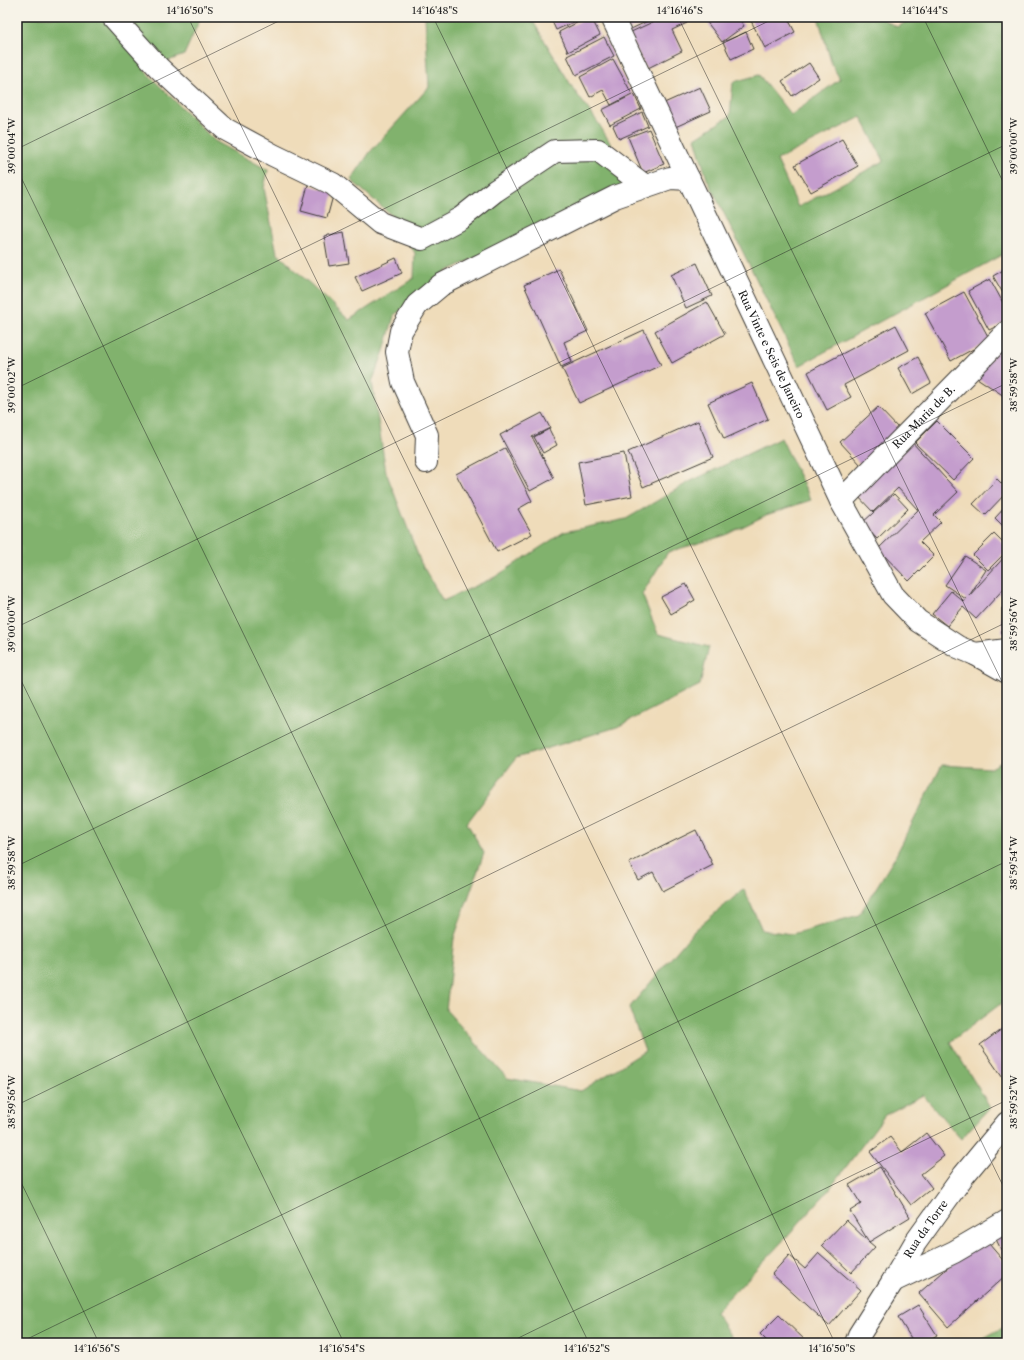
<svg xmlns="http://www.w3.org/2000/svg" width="1024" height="1360" viewBox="0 0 1024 1360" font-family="'Libre Caslon Text',serif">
  <rect width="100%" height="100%" fill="#f7f3e8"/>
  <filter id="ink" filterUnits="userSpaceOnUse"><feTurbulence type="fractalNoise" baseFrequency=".025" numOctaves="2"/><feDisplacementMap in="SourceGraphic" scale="8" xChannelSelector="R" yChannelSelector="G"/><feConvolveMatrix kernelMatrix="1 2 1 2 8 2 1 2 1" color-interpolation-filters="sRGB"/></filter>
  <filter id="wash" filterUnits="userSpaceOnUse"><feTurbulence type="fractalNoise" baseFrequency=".012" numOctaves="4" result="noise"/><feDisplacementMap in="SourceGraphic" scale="16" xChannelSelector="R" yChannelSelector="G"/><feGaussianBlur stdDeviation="0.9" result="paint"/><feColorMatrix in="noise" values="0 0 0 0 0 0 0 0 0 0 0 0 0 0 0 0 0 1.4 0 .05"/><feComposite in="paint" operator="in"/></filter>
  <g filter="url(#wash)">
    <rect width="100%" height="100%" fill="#efdcba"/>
    <path fill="#81b26d" stroke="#4e6744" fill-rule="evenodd" d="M 17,17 L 201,17 L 184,55 L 144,70 L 215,141 L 268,170 L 264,188 L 277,253 L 349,320 L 414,278 L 415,253 L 390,214 L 351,180 L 370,152 L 429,87 L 425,17 L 528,17 L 534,23 L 574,90 L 599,124 L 634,184 L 445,272 L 394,316 L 384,351 L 372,382 L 386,472 L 421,563 L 443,601 L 495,577 L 564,532 L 626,519 L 689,482 L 781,438 L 811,500 L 766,515 L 726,535 L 668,552 L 642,594 L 658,634 L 709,647 L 700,685 L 617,727 L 516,758 L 467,823 L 484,853 L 454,938 L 446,1010 L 507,1078 L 581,1091 L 645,1051 L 629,1008 L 694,931 L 744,889 L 762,930 L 792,934 L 859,915 L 894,859 L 942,765 L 991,768 L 1007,759 L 1007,999 L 950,1042 L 990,1107 L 961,1139 L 923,1095 L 885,1115 L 828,1191 L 780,1244 L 715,1312 L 735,1343 L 17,1343 Z
      M 818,17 L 879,17 L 897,27 L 915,17 L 1007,17 L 1007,252 L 799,366 L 707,179 L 695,138 L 730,116 L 733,82 L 759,75 L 791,115 L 840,79 L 832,65 ZM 861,117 L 884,161 L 798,207 L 777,160 Z
      M 1007,1325 L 1007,1343 L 975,1343 Z"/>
    <g id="blocks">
      <path fill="#c49dcd" d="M 550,17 L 585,17 L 556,30 Z
        M 588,17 L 591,17 L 600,35 L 568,52 L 559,32 Z
        M 623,17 L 649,17 L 650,20 L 629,30 Z
        M 658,17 L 684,17 L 687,23 L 672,30 L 682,51 L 646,69 L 629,33 L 659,19 Z
        M 712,17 L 738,17 L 744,26 L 722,42 L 706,21 Z
        M 749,17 L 787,17 L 795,32 L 765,48 Z
        M 746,32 L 753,49 L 731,59 L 723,42 Z
        M 604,37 L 614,56 L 576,75 L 567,56 Z
        M 613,59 L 632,94 L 611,105 L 603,90 L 590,97 L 580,77 Z
        M 809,63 L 819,78 L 792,96 L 782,81 Z
        M 700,87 L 711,111 L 673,128 L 662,104 Z
        M 634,94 L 641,109 L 610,125 L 602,110 Z
        M 642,112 L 648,126 L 619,139 L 613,126 Z
        M 649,129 L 664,164 L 643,173 L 628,137 Z
        M 842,139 L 858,166 L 811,192 L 795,165 Z
        M 308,185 L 334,192 L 327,218 L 301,211 Z
        M 344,232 L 349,263 L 329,266 L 324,236 Z
        M 396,258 L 402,273 L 362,291 L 355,277 Z
        M 697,263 L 712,296 L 686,308 L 671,275 Z
        M 1007,268 L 1007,300 L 993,276 Z
        M 559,269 L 588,331 L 564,342 L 572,362 L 561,367 L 524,285 Z
        M 990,279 L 1007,310 L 1007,321 L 989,330 L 968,291 Z
        M 964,292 L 990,340 L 951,361 L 925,313 Z
        M 707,302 L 725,334 L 672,363 L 655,331 Z
        M 896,325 L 909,350 L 844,385 L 851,397 L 827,410 L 808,372 Z
        M 644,330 L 661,365 L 579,403 L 562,368 Z
        M 1003,340 L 1007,342 L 1007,398 L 977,378 Z
        M 918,357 L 931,383 L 912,394 L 898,368 Z
        M 752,383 L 768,419 L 724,439 L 708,403 Z
        M 878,407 L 899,429 L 861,465 L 840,442 Z
        M 542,413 L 550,428 L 532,437 L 554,478 L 530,491 L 500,435 Z
        M 698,421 L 713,457 L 643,487 L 628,452 Z
        M 937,421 L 974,458 L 953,480 L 915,443 Z
        M 549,429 L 557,445 L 543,453 L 534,437 Z
        M 910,440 L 958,492 L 934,515 L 941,522 L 920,542 L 934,556 L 909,581 L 878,549 L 918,510 L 898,488 L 873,512 L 855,493 Z
        M 505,448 L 532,501 L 518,509 L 532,534 L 497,552 L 456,474 Z
        M 624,453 L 632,496 L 586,505 L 578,462 Z
        M 997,479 L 1007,489 L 1007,492 L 985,515 L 973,504 Z
        M 894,494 L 908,509 L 877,539 L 862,523 Z
        M 1007,505 L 1007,530 L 995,518 Z
        M 994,534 L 1007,547 L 1007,551 L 988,570 L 973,555 Z
        M 1007,554 L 1007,585 L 976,619 L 963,607 L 947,626 L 932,614 L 951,591 L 964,602 L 966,599 L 945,585 L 965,556 L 986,570 L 969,596 Z
        M 686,584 L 695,600 L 671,614 L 661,597 Z
        M 1002,608 L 1007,608 L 1007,633 L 1002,633 Z
        M 696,830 L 713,865 L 663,891 L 653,872 L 638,880 L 629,863 Z
        M 1002,1029 L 1007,1036 L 1007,1084 L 980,1045 Z
        M 926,1133 L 944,1156 L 921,1174 L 932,1188 L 911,1205 L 870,1152 L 890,1137 L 902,1152 Z
        M 880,1167 L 910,1217 L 869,1242 L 875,1247 L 851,1273 L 822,1245 L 846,1220 L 869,1242 L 850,1211 L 861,1204 L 849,1185 Z
        M 1007,1229 L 1007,1262 L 994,1235 Z
        M 983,1237 L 1007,1265 L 1007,1274 L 948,1327 L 919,1293 Z
        M 819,1253 L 861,1290 L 829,1326 L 772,1274 L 789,1255 L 805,1269 Z
        M 918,1305 L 937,1335 L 924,1343 L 914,1343 L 898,1317 Z
        M 779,1315 L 808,1343 L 769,1343 L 760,1334 Z"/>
    </g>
  </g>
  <g filter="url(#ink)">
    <use href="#blocks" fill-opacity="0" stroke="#3c3934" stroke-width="1"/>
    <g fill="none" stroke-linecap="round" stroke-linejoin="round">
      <g stroke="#3c3934" stroke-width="24">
        <g id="street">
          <path d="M 113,17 L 159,68 L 225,129 L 273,155 L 333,184 L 380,223 L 422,239 L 461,218 L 495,191 L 555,151 L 598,150 L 645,186"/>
          <path id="s1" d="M 612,17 L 841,501 L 893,595 L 918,621 L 958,647 L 975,654 L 1007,672"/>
          <path d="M 426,462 L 427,435 L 403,382 L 397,352 L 401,331 L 417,305 L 441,285 L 615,197 L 670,178 L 689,179"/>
          <path id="s2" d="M 841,501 L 1007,332"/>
          <path d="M 975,654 L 1007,650"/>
          <path d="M 893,1281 L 954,1252 L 1007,1221"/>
          <path id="s3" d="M 856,1343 L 859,1335 L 893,1281 L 915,1243 L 964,1175 L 1007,1123"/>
        </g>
      </g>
      <use href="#street" stroke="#fff" stroke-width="22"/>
    </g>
  </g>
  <path fill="none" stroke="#1c1c1c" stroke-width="1" stroke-opacity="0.45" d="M 188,17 L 835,1343M 433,17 L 1007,1194M 678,17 L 1007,692M 923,17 L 1007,190M 17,149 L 287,17M 17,169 L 589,1343M 17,388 L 777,17M 17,627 L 1007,144M 17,672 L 344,1343M 17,866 L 1007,383M 17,1105 L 1007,622M 17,1174 L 99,1343M 19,1343 L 1007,861M 508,1343 L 1007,1100M 998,1343 L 1007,1339"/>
  <g text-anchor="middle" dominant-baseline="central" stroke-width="3.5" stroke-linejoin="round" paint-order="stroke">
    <g font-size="11" fill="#1c1c1c" stroke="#f7f3e8">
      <text stroke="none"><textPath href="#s1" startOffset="373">Rua Vinte e Seis de Janeiro</textPath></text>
      <text stroke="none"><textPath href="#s2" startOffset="118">Rua Maria de B.</textPath></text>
      <text stroke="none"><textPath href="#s3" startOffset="134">Rua da Torre</textPath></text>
    </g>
  </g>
  <rect width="1024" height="1360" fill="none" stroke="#f7f3e8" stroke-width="44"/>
  <rect x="22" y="22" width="980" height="1316" fill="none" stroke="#1c1c1c" stroke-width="1.5"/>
  <g font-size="10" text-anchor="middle" fill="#1c1c1c">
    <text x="190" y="14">14°16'50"S</text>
    <text x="435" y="14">14°16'48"S</text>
    <text x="680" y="14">14°16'46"S</text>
    <text x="925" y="14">14°16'44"S</text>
    <text transform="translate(1013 146) rotate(-90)" y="4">39°00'00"W</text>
    <text transform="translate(11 146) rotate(-90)" y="4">39°00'04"W</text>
    <text transform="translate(1013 385) rotate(-90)" y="4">38°59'58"W</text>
    <text transform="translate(11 385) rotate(-90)" y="4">39°00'02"W</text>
    <text transform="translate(1013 624) rotate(-90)" y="4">38°59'56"W</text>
    <text transform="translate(11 624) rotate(-90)" y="4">39°00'00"W</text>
    <text transform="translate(1013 863) rotate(-90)" y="4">38°59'54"W</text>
    <text transform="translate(11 863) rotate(-90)" y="4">38°59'58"W</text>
    <text transform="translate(1013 1102) rotate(-90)" y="4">38°59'52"W</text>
    <text transform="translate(11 1102) rotate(-90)" y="4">38°59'56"W</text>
    <text x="97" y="1352">14°16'56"S</text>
    <text x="342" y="1352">14°16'54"S</text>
    <text x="587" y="1352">14°16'52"S</text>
    <text x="832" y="1352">14°16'50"S</text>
  </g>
</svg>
